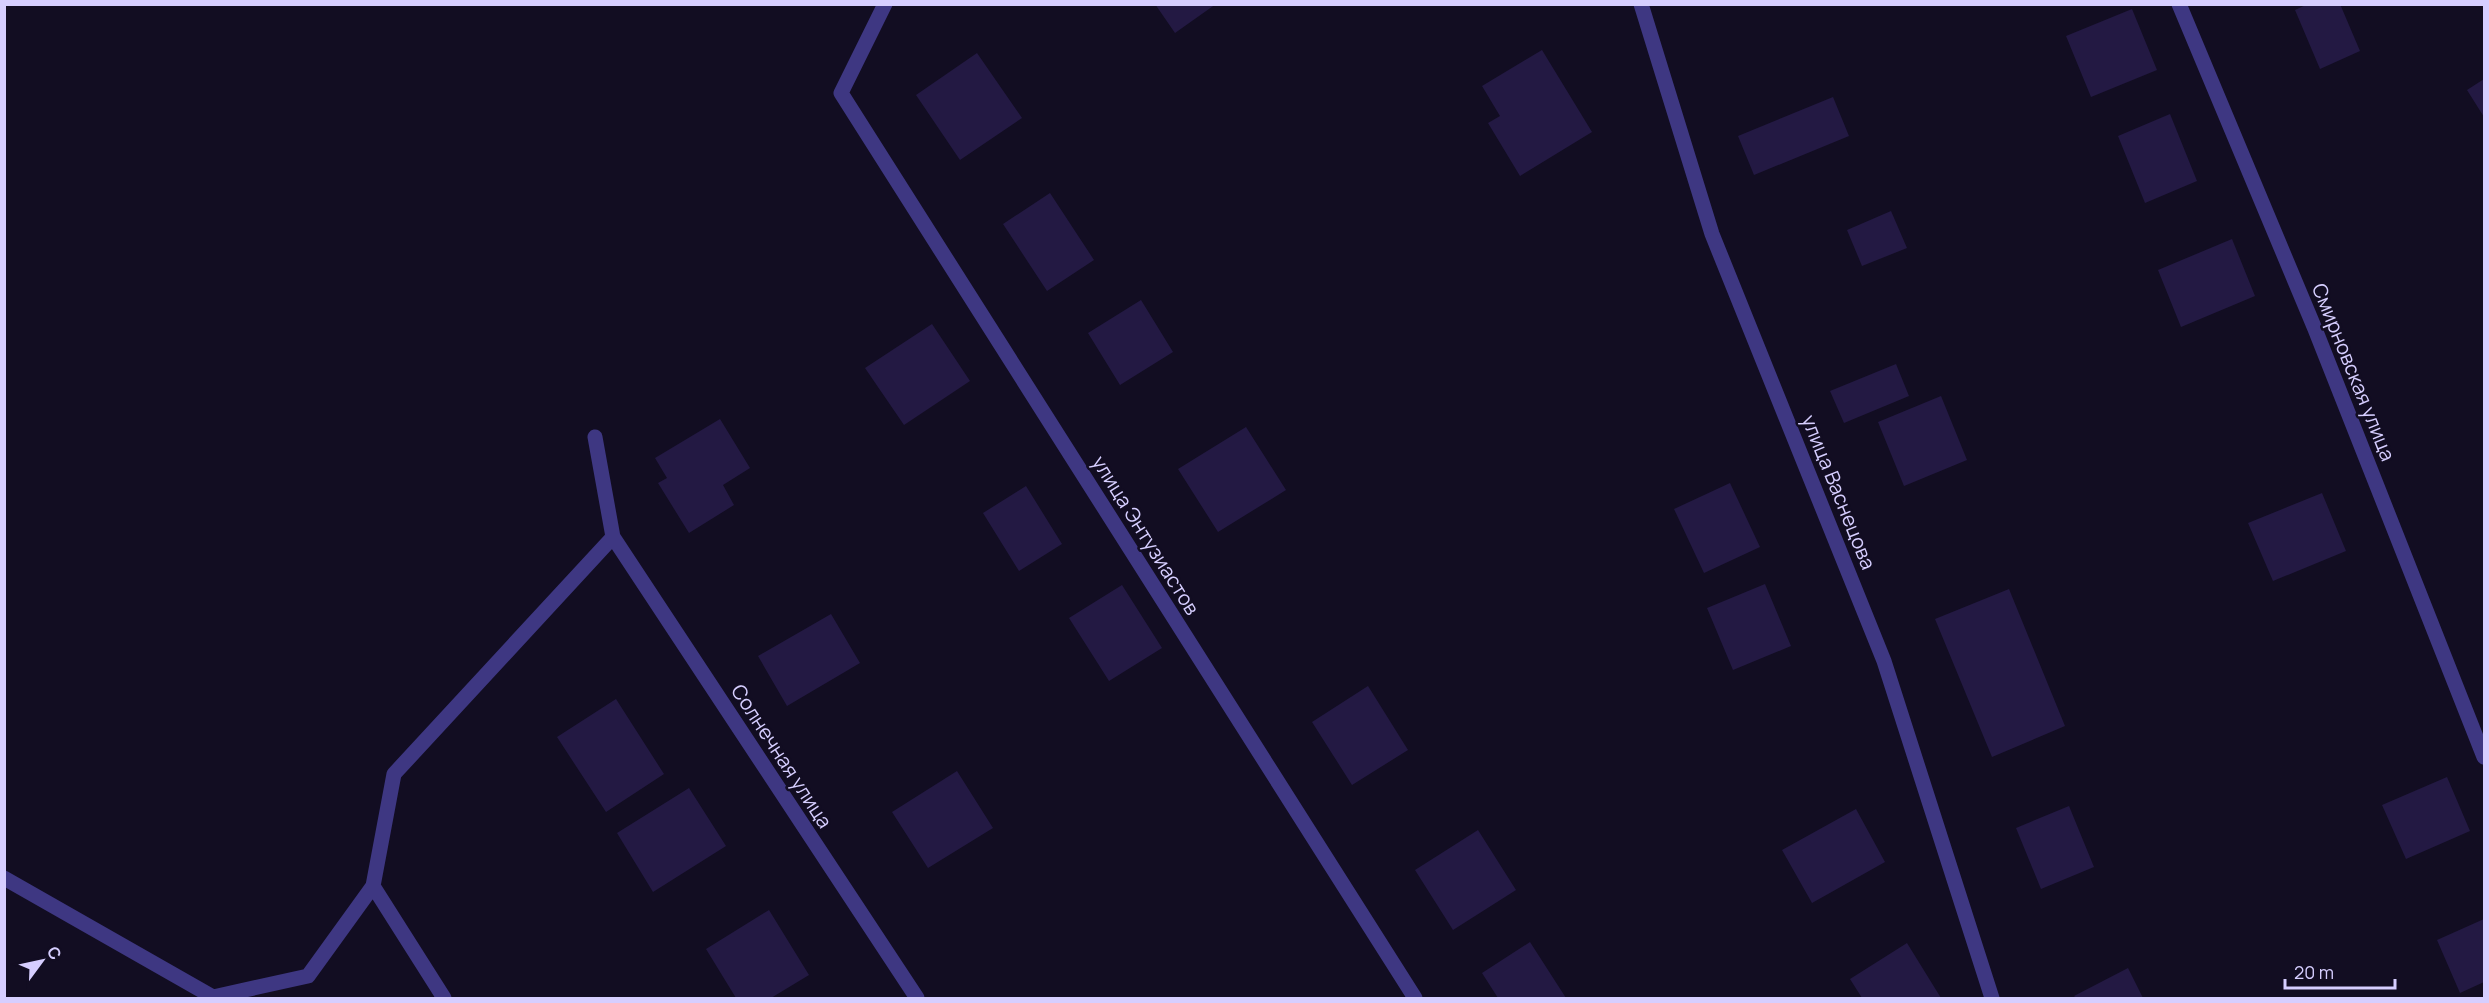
<svg xmlns="http://www.w3.org/2000/svg" width="2489" height="1003" viewBox="0 0 2489 1003" font-family="Manrope,sans-serif">
  <rect width="100%" height="100%" fill="#120d22"/>
  <path fill="#231943" d="M 1155,4 L 1216,4 L 1175,33 Z
    M 2308,4 L 2340,4 L 2360,51 L 2320,69 L 2295,10 Z
    M 2132,9 L 2157,70 L 2091,97 L 2066,36 Z
    M 1542,50 L 1592,132 L 1520,176 L 1488,123 L 1500,116 L 1482,86 Z
    M 977,53 L 1022,118 L 960,160 L 916,95 Z
    M 2484,79 L 2484,117 L 2467,90 Z
    M 1833,97 L 1849,136 L 1754,175 L 1738,136 Z
    M 2170,114 L 2197,181 L 2145,203 L 2118,136 Z
    M 1050,193 L 1094,260 L 1047,291 L 1003,224 Z
    M 1891,211 L 1907,248 L 1862,266 L 1847,230 Z
    M 2232,239 L 2255,296 L 2181,327 L 2158,270 Z
    M 1141,300 L 1173,352 L 1120,385 L 1088,333 Z
    M 932,324 L 970,381 L 904,425 L 865,368 Z
    M 1896,364 L 1909,396 L 1844,423 L 1830,391 Z
    M 1941,396 L 1967,460 L 1904,486 L 1878,422 Z
    M 720,419 L 750,468 L 723,485 L 734,505 L 689,533 L 658,483 L 667,478 L 655,458 Z
    M 1246,427 L 1286,490 L 1218,532 L 1178,469 Z
    M 1730,483 L 1760,547 L 1704,573 L 1674,509 Z
    M 1026,486 L 1062,544 L 1019,571 L 983,513 Z
    M 2322,493 L 2346,551 L 2273,581 L 2248,523 Z
    M 1765,584 L 1791,646 L 1733,670 L 1707,608 Z
    M 1122,585 L 1162,648 L 1109,681 L 1069,618 Z
    M 2009,589 L 2065,726 L 1992,757 L 1935,619 Z
    M 831,614 L 860,663 L 787,706 L 758,656 Z
    M 1368,686 L 1408,750 L 1352,785 L 1312,722 Z
    M 616,699 L 664,774 L 606,812 L 557,737 Z
    M 957,771 L 993,828 L 928,868 L 892,812 Z
    M 2447,777 L 2470,831 L 2406,859 L 2382,805 Z
    M 689,788 L 726,846 L 653,892 L 617,833 Z
    M 2069,806 L 2094,867 L 2041,889 L 2016,828 Z
    M 1856,809 L 1885,862 L 1812,903 L 1782,850 Z
    M 1478,830 L 1516,890 L 1453,930 L 1415,870 Z
    M 769,910 L 809,975 L 771,998 L 736,998 L 706,949 Z
    M 2484,919 L 2484,982 L 2460,993 L 2437,940 Z
    M 1530,942 L 1566,998 L 1498,998 L 1482,973 Z
    M 1907,943 L 1941,998 L 1862,998 L 1850,979 Z
    M 2128,968 L 2143,998 L 2076,998 L 2074,996 Z"/>
  <g fill="none" stroke-linecap="round" stroke-linejoin="round">
    <path stroke="#3e3782" stroke-width="15" d="M 885,4 L 841,93 L 1415,998
      M 1641,4 L 1712,234 L 1884,661 L 1992,998
      M 2179,4 L 2315,329 L 2484,757
      M 613,537 L 917,998
      M 4,878 L 213,997 L 308,976 L 373,886 L 394,774 L 613,537 L 595,437
      M 373,886 L 444,998"/>
  </g>
  <g text-anchor="middle" dominant-baseline="central" stroke-width="5" stroke-linejoin="round" paint-order="stroke">
    <g font-size="20" fill="#d6ceff" stroke="#120d22">
      <text transform="translate(2354 372) rotate(68)">Смирновская улица</text>
      <text transform="translate(1839 492) rotate(68)">улица Васнецова</text>
      <text transform="translate(1146 535) rotate(58)">улица Энтузиастов</text>
      <text transform="translate(782 756) rotate(57)">Солнечная улица</text>
    </g>
  </g>
  <rect width="2489" height="1003" fill="none" stroke="#d6ceff" stroke-width="12"/>
  <g transform="translate(42 961) rotate(57)" stroke="#120d22" stroke-width="4.5" paint-order="stroke">
  <path d="M0-4.5L10 22L0 15L-10 22Z" fill="#d6ceff"/>
  <text y="-9" font-size="16" font-weight="bold" text-anchor="middle" fill="#d6ceff">С</text>
  </g>
  <path d="M2285 979v9h110v-9" fill="none" stroke="#d6ceff" stroke-width="3"/>
  <text x="2294" y="979" font-size="18" fill="#d6ceff" stroke="#120d22" stroke-width="4.5" paint-order="stroke">20 m</text>
</svg>
